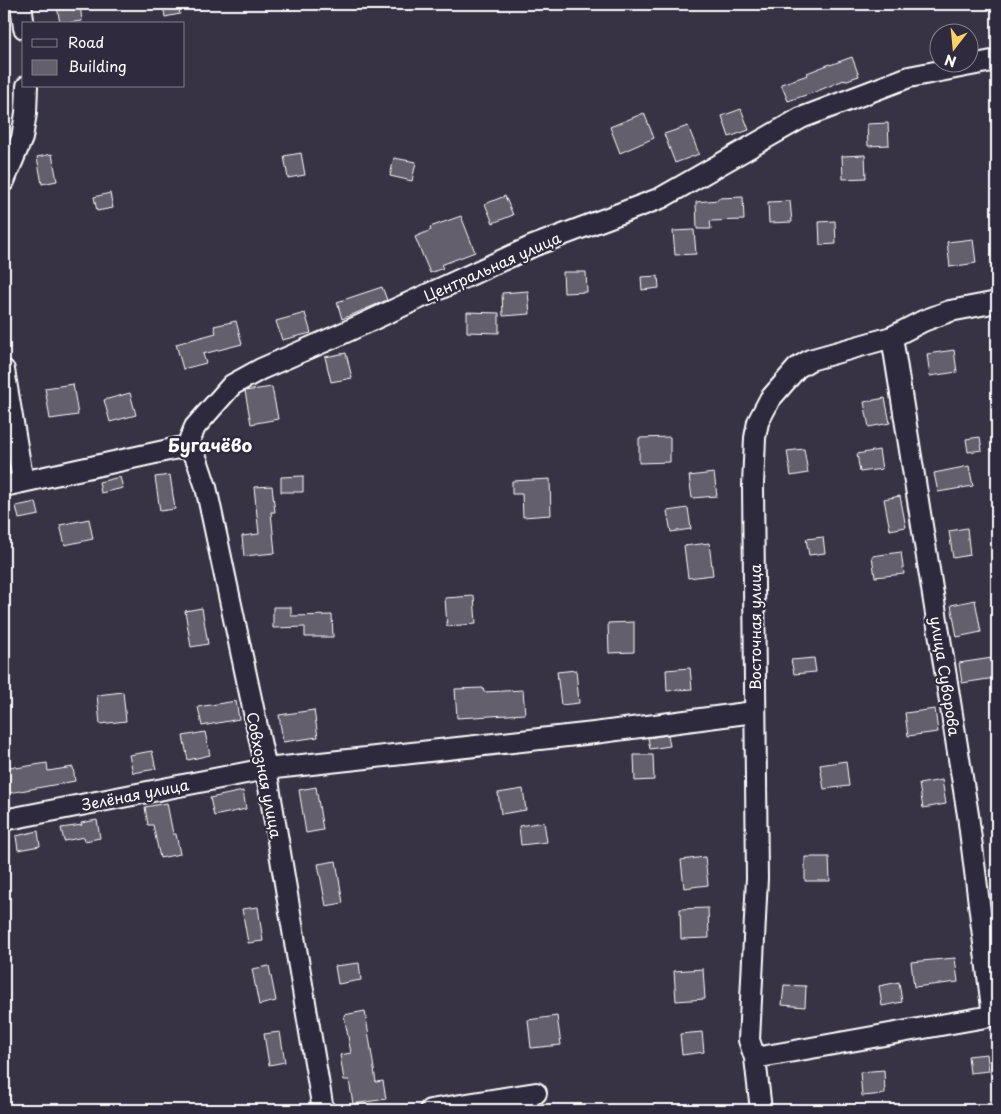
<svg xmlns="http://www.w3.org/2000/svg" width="1001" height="1114" viewBox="0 0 1001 1114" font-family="'Playpen Sans',sans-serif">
  <rect width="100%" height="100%" fill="#373345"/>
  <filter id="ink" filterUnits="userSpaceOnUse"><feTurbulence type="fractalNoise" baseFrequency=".02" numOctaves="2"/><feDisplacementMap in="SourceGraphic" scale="10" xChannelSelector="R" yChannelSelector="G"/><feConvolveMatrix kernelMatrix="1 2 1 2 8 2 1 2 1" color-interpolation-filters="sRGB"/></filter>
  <g filter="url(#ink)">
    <path fill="#635f6d" stroke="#fff" d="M 67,4 L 80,4 L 82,21 L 60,24 L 57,5 Z
      M 163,4 L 178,4 L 180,14 L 165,17 Z
      M 852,57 L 859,76 L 844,81 L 844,80 L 815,92 L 788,101 L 781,84 L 808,75 L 807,73 L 830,64 L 830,65 Z
      M 741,109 L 749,130 L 729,137 L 722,116 Z
      M 644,113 L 654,138 L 620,153 L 610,127 Z
      M 888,123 L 889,145 L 868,146 L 867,124 Z
      M 688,126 L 699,154 L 675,163 L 664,134 Z
      M 301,153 L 305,175 L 288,178 L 284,156 Z
      M 52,154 L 57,181 L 42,184 L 37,157 Z
      M 865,155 L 866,178 L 843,179 L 842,156 Z
      M 394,158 L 416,162 L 412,181 L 390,176 Z
      M 110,193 L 113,208 L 97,211 L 94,197 Z
      M 505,196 L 513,215 L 493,223 L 485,204 Z
      M 743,197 L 744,220 L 710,221 L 711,229 L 697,229 L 696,202 L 718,200 L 718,198 Z
      M 790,201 L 792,222 L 769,223 L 768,202 Z
      M 461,216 L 475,252 L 441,265 L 443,268 L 430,273 L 415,237 L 431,230 L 430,227 Z
      M 835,221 L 836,244 L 820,245 L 819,222 Z
      M 694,230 L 696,254 L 675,255 L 673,231 Z
      M 973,239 L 976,263 L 950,267 L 947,242 Z
      M 563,272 L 586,272 L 587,292 L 564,293 Z
      M 658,276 L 659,288 L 642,290 L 641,277 Z
      M 382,287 L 387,300 L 342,319 L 337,302 Z
      M 528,291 L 530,314 L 503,316 L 502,293 Z
      M 467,312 L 499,313 L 499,333 L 467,332 Z
      M 305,313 L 311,333 L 282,340 L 276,321 Z
      M 236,321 L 242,344 L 203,354 L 206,363 L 183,369 L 176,344 L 216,333 L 214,326 Z
      M 954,350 L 957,372 L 930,376 L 927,354 Z
      M 346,353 L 352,378 L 331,382 L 325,357 Z
      M 73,384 L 78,415 L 50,419 L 45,388 Z
      M 272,387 L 278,419 L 251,424 L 245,391 Z
      M 130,393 L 136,415 L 110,422 L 104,400 Z
      M 885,398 L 890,423 L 869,427 L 864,402 Z
      M 670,437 L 670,462 L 639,463 L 639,438 Z
      M 980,437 L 982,450 L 968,452 L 966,439 Z
      M 804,449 L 808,473 L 791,476 L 787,451 Z
      M 879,450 L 882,469 L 860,472 L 857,454 Z
      M 969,466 L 973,486 L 938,492 L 934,473 Z
      M 714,473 L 717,496 L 692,498 L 689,476 Z
      M 170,475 L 175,509 L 160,511 L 155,477 Z
      M 303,476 L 303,492 L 281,492 L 281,477 Z
      M 120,477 L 123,488 L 101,493 L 99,482 Z
      M 550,479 L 551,515 L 523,517 L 522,494 L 512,494 L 512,481 Z
      M 272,486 L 275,512 L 271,512 L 275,553 L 244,556 L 242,536 L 259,534 L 254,487 Z
      M 900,496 L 906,527 L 890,530 L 884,499 Z
      M 36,502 L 39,515 L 19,519 L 16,506 Z
      M 688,508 L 691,529 L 671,532 L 667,511 Z
      M 89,519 L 93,539 L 65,545 L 60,525 Z
      M 967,528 L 970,555 L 953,558 L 949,531 Z
      M 823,537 L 825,553 L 809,555 L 806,539 Z
      M 709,543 L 713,575 L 688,578 L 684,546 Z
      M 901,552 L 904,574 L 875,577 L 872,556 Z
      M 474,596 L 476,624 L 447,626 L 445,598 Z
      M 975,600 L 981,632 L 957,637 L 951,605 Z
      M 273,607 L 291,607 L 291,616 L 332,615 L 333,637 L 305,637 L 305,627 L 273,628 Z
      M 202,608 L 208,644 L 191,647 L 185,611 Z
      M 634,622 L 634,652 L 609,653 L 608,623 Z
      M 814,658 L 816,672 L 794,674 L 791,660 Z
      M 992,658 L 995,678 L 962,683 L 959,663 Z
      M 690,668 L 692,689 L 667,691 L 666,670 Z
      M 576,670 L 579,703 L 561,705 L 557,672 Z
      M 483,688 L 484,692 L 523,690 L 525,714 L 457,718 L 455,689 Z
      M 123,692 L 126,721 L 100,724 L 97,695 Z
      M 236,701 L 239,719 L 202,726 L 198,707 Z
      M 935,709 L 938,732 L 908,736 L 905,713 Z
      M 314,710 L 318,737 L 283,742 L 279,715 Z
      M 205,732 L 210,755 L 188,760 L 183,736 Z
      M 668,735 L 670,746 L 650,749 L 648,738 Z
      M 152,751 L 156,769 L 133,773 L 129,755 Z
      M 634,755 L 653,755 L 654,780 L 635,781 Z
      M 846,761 L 849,786 L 824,789 L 820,765 Z
      M 47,763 L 48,771 L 73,767 L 75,781 L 4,794 L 4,768 L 16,766 L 16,768 Z
      M 942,780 L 946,804 L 923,808 L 919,784 Z
      M 316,787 L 323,830 L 306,833 L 299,790 Z
      M 523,789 L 526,810 L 501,814 L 498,793 Z
      M 243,791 L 246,809 L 214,816 L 210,798 Z
      M 167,803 L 173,834 L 176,834 L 180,854 L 160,858 L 153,825 L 148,825 L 145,807 Z
      M 97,820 L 100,838 L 85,841 L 84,837 L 64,841 L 61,828 L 82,825 L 81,823 Z
      M 544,822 L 547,842 L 521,845 L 519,826 Z
      M 38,831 L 40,846 L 18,850 L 16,836 Z
      M 705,857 L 708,885 L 684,888 L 681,860 Z
      M 805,857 L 829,857 L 830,881 L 805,881 Z
      M 336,861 L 343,903 L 326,906 L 318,864 Z
      M 258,907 L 263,941 L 248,943 L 242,909 Z
      M 708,908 L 709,938 L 681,939 L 680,909 Z
      M 955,958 L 958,982 L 914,987 L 911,962 Z
      M 359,963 L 361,980 L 338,984 L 335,966 Z
      M 269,966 L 276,1001 L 259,1005 L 252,969 Z
      M 703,969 L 705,999 L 676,1001 L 674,971 Z
      M 899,982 L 902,1002 L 882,1006 L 879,986 Z
      M 784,985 L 806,986 L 805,1007 L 782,1005 Z
      M 365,1011 L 376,1082 L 383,1081 L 386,1099 L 353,1104 L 349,1080 L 344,1080 L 340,1055 L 351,1053 L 344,1015 Z
      M 557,1016 L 561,1045 L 531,1048 L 528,1020 Z
      M 280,1032 L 285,1062 L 269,1065 L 264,1034 Z
      M 702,1032 L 704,1052 L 682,1055 L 680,1034 Z
      M 987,1054 L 989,1071 L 970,1073 L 968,1056 Z
      M 884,1070 L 885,1094 L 862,1096 L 860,1072 Z"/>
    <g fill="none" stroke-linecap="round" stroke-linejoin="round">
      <g stroke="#fff" stroke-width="24">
        <path id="minor" d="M 21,4 L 24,28
          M 4,181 L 22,138 L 26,113 L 27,86
          M 892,337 L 968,815 L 993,1016
          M 4,370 L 23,482
          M 187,446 L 197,460 L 206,487 L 266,769 L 323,1110
          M 4,486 L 187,446 L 195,427 L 232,385 L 261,369 L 337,336 L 533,246 L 661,198 L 801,118 L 909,77 L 997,60
          M 4,820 L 266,769 L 594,733 L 754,712
          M 755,1058 L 997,1015
          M 430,1110 L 536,1093
          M 761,1110 L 755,1058 L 749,1040 L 757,878 L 753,485 L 755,438 L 758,422 L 770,399 L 797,368 L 810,360 L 892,337 L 923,321 L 950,311 L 997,302"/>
      </g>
      <use href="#minor" stroke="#2f2a3d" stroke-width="20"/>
    </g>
  </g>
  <g text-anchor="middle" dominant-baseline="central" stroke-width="4.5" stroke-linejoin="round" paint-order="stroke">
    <g font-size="15" fill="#fff" stroke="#2f2a3d">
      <text transform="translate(492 266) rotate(-24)">Центральная улица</text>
      <text transform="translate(754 627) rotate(-90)">Восточная улица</text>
      <text transform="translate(946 676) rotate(81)">улица Суворова</text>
      <text transform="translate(265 775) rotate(79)">Совхозная улица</text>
      <text transform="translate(135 794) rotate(-11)">Зелёная улица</text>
    </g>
    <g font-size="18" font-weight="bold" fill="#fff" stroke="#2f2a3d">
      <text x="210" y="444">Бугачёво</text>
    </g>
  </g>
  <rect width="1001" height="1114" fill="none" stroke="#2f2a3d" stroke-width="20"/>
  <rect x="10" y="10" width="981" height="1094" fill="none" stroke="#fff" stroke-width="2" filter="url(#ink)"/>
  <rect x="22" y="22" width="162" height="65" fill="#2f2a3d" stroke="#827f8b"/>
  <rect x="32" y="39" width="25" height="8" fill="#2f2a3d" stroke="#827f8b"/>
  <text x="68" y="48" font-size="15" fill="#ffffff">Road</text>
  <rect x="32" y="60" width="25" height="15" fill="#635f6d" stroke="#827f8b"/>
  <text x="68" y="72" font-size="15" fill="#ffffff">Building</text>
  <g transform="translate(954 48) rotate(196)"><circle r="24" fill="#2f2a3d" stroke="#827f8b"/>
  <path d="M0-4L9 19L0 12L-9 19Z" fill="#ffd166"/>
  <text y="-8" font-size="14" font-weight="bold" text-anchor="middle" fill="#ffffff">N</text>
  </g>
</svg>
